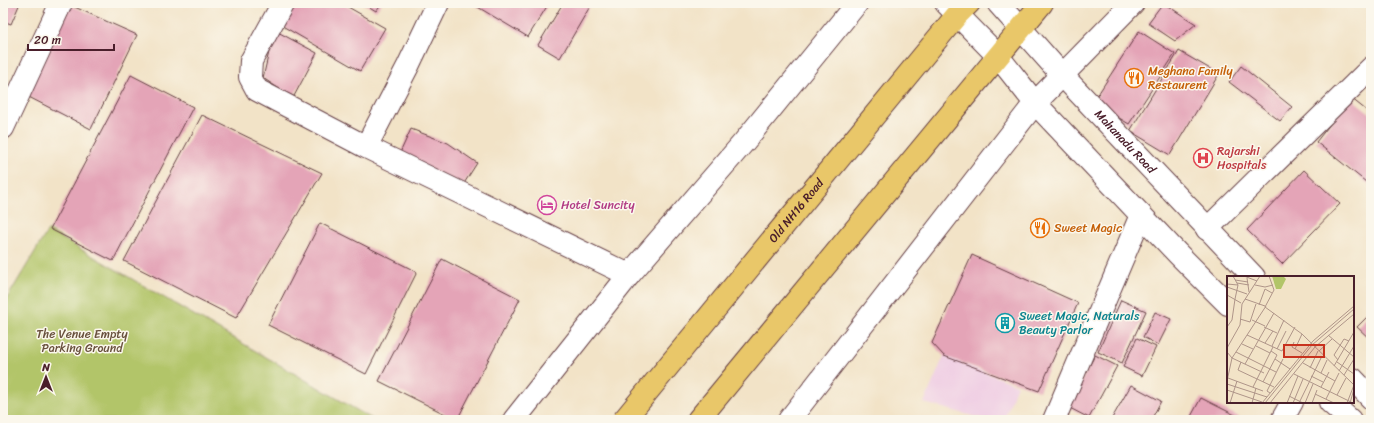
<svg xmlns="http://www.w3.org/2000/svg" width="1374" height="423" viewBox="0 0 1374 423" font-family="Sriracha,sans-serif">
  <rect width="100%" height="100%" fill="#fbf7ec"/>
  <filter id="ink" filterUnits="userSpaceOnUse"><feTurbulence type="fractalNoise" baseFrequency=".025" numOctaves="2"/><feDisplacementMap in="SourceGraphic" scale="8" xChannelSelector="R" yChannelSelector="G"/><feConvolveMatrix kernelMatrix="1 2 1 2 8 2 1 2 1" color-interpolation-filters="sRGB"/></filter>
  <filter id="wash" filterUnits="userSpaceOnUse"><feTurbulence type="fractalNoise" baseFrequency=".012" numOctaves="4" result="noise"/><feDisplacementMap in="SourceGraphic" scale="16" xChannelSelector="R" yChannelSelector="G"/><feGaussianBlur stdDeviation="0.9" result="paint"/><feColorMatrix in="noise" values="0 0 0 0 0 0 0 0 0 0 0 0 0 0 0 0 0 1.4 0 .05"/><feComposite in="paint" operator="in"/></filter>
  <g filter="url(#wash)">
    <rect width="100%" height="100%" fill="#f2e3c7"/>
    <path fill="#f0d0e4" d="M 944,356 L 1017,385 L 1004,420 L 988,420 L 924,403 Z"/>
    <path fill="#b2c569" stroke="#7e724a" d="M 48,230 L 374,420 L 3,420 L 3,305 Z"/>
    <g id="blocks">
      <path fill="#e4a4b7" d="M 3,3 L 20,3 L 11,24 L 3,21 Z
        M 291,3 L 341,3 L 385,28 L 360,71 L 279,24 Z
        M 363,3 L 382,3 L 376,11 Z
        M 471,3 L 549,3 L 528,37 Z
        M 563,3 L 592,3 L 560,58 L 538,45 Z
        M 1163,3 L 1196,24 L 1175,41 L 1148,23 Z
        M 68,4 L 137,35 L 91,129 L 23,94 Z
        M 274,30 L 317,53 L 293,98 L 263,78 Z
        M 1139,31 L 1175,54 L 1129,124 L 1093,102 Z
        M 1179,51 L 1219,74 L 1170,155 L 1130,131 Z
        M 1241,66 L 1292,107 L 1280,121 L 1229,82 Z
        M 131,75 L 193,107 L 113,261 L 50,229 Z
        M 1351,98 L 1371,114 L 1371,186 L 1316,142 Z
        M 202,115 L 322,173 L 236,318 L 124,261 Z
        M 411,129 L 448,143 L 477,163 L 463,185 L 399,155 Z
        M 1304,170 L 1340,204 L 1282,264 L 1247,230 Z
        M 320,223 L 417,272 L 366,374 L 268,325 Z
        M 972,255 L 1078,303 L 1039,391 L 944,356 L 932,343 Z
        M 442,259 L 520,299 L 457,420 L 379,381 Z
        M 1121,300 L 1146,311 L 1122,363 L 1098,352 Z
        M 1155,312 L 1171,319 L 1158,345 L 1143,337 Z
        M 1371,313 L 1371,340 L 1357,327 Z
        M 1137,338 L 1156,347 L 1142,376 L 1123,367 Z
        M 1095,355 L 1117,366 L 1089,418 L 1068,407 Z
        M 1131,385 L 1161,401 L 1151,420 L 1111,420 Z
        M 1201,398 L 1241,418 L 1240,420 L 1189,420 Z"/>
    </g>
  </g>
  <g filter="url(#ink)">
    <use href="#blocks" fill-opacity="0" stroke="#633c42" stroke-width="1"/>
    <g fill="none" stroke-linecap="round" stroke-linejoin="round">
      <g stroke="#633c42" stroke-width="24">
        <path id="minor" d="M 283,3 L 251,61 L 250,77 L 257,90 L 366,147 L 629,275
          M 3,128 L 61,3
          M 366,147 L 408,66 L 438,3
          M 1207,229 L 1371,68
          M 1054,420 L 1141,215
          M 1282,420 L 1292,402"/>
      </g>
      <g stroke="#633c42" stroke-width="24">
        <g id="tertiary">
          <path d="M 946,3 L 997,55 L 1035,103 L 1178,254 L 1228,304"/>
          <path id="s1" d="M 998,3 L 1062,75 L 1254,277"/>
          <path d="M 1353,379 L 1371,398"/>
          <path d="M 1330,402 L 1350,420"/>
          <path d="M 514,420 L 629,275 L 744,142 L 857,3"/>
          <path d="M 789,420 L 1035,103 L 1133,3"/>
        </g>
      </g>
      <g stroke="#633c42" stroke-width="24">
        <g id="primary">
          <path id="s2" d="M 624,420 L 957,15 L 969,3"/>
          <path d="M 698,420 L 1042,3"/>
        </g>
      </g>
      <use href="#minor" stroke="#fff" stroke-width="22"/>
      <use href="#tertiary" stroke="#fff" stroke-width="22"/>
      <use href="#primary" stroke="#e9c769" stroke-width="22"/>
    </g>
  </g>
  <defs>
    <g id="restaurant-ring" transform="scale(1)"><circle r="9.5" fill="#fbf7ec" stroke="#e8710a" stroke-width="1.5"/><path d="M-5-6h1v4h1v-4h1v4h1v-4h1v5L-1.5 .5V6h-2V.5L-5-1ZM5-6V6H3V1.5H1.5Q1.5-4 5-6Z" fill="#e8710a"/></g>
    <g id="hospital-ring" transform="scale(1)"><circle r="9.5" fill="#fbf7ec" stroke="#e0444e" stroke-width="1.5"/><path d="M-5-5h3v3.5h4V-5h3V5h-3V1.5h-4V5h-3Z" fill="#e0444e"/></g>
    <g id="hotel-ring" transform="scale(1)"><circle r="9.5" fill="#fbf7ec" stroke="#d1479c" stroke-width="1.5"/><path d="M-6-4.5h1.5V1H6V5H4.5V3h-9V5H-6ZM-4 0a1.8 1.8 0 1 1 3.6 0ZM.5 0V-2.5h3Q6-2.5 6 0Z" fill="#d1479c"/></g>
    <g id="building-ring" transform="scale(1)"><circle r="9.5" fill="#fbf7ec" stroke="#0f9aa8" stroke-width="1.5"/><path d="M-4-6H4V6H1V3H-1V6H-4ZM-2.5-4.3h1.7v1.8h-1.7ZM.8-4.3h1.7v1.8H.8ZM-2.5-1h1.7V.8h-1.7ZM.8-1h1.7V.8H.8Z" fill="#0f9aa8"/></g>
  </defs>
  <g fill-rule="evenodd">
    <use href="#restaurant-ring" x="1134" y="78"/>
    <use href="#hospital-ring" x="1203" y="158"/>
    <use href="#hotel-ring" x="547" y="205"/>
    <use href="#restaurant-ring" x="1040" y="228"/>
    <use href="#building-ring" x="1005" y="323"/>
  </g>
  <g text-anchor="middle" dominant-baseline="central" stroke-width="3" stroke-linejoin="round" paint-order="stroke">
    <g font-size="12" fill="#c56008" stroke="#fbf7ec" text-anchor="start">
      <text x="1148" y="71">Meghana Family<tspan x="1148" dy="14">Restaurent</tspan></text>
      <text x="1054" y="228">Sweet Magic</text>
    </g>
    <g font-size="12" fill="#4a1f2b" stroke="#fbf7ec">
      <text stroke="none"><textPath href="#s1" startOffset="188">Mahanadu Road</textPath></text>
      <text stroke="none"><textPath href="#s2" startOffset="271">Old NH16 Road</textPath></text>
    </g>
    <g font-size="12" fill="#be3a42" stroke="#fbf7ec" text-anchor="start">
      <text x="1217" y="151">Rajarshi<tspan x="1217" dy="14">Hospitals</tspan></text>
    </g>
    <g font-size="12" fill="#b23c85" stroke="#fbf7ec" text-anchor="start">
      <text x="561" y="205">Hotel Suncity</text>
    </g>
    <g font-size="12" fill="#0d838f" stroke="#fbf7ec" text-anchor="start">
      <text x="1019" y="316">Sweet Magic, Naturals<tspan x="1019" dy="14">Beauty Parlor</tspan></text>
    </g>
    <g font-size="12" fill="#69513e" stroke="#fbf7ec">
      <text x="82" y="334">The Venue Empty<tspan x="82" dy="14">Parking Ground</tspan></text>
    </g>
  </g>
  <g transform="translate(1227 276)">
    <rect width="127" height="127" fill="#f2e3c7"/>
    <path d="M 45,0 L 56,0 L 59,3 L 54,13 L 49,13 Z" fill="#b2c569"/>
    <path fill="none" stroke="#af9589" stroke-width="1" d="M 17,0 L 30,5M 42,0 L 47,14 L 38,31 L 75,58 L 127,109M 20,2 L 22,16M 8,4 L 21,6M 10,7 L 22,9M 0,8 L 11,9 L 6,0M 28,9 L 38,11 L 46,9M 0,11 L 20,18M 0,19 L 14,27M 8,23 L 11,9M 18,23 L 38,30M 32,29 L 38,13 L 45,17M 13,43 L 23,46 L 29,28M 25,44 L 38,50M 0,51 L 5,44 L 8,23M 37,51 L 50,57M 20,59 L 55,75 L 68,51M 101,59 L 127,81M 67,66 L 65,71 L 75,77M 38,67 L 46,55M 15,68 L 26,73M 29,70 L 43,77M 45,70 L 57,44M 0,72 L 13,49 L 15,28 L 33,0M 50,73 L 59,55M 68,73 L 75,58M 92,75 L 105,63M 0,76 L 5,82 L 0,105M 9,76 L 49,96M 48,83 L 63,93M 111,84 L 107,79 L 117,63 L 122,65M 14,86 L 11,94 L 47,111M 110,86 L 127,98M 76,87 L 108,105 L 112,97M 18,88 L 47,37M 107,90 L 127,56M 83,92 L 91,75M 112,95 L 127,70M 37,97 L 5,82 L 39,30M 94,97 L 100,84M 67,98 L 126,127M 117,99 L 127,83M 84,100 L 96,106M 1,102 L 36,115M 36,106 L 50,79 L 44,75M 0,108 L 40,121M 26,111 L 46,71M 94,111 L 102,96M 0,114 L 35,126M 43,117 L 40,115 L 56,83M 88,118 L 107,127M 110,119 L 119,102M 62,120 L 76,127M 99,123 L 108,105M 3,127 L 10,105M 25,127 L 29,112M 35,127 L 86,65 L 127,30M 38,127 L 85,69 L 127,33M 43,127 L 88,71 L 127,38M 60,127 L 71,100M 66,127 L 76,103M 72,127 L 95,80M 78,127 L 86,108M 85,127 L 90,114M 120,127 L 127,109M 123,127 L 127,113"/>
    <path fill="#c8321e" fill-opacity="0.15" stroke="#c8321e" stroke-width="2" d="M 57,69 L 97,69 L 97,81 L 57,81 Z"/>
    <rect width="127" height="127" fill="none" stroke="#4a1f2b" stroke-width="2"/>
  </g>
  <rect width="1374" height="423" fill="none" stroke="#fbf7ec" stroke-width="16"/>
  <g transform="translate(46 377)" stroke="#fbf7ec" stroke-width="3" paint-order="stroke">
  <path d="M0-3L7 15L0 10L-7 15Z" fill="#4a1f2b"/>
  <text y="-6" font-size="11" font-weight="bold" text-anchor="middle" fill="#4a1f2b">N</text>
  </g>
  <path d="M28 44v6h86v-6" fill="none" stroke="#4a1f2b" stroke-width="2"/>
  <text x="34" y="44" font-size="12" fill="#4a1f2b" stroke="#fbf7ec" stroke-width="3" paint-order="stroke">20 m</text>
</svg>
